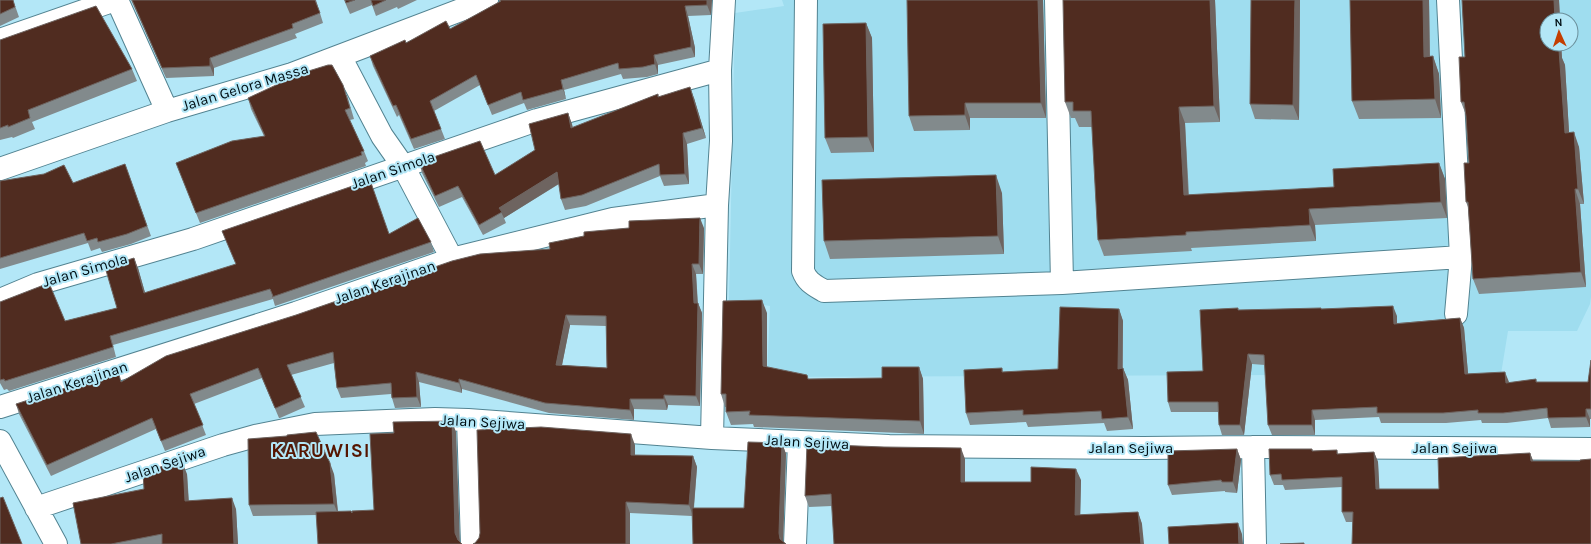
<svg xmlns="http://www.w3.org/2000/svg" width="1591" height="544" viewBox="0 0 1591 544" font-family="Karla,sans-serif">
  <rect width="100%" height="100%" fill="#b3e7f7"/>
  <path fill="#9fddef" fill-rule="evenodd" d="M 782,0 L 1591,0 L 1591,297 L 1590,304 L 1577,331 L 1508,331 L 1501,374 L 767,377 L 770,306 L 729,300 L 735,13 L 784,6 ZM 1547,20 L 1571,20 L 1571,44 L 1547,44 Z"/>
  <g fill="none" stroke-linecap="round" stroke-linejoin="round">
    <g stroke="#528391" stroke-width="24">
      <path id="minor" d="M 117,0 L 167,111
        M 806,0 L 803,271 C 807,282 814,285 824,291 L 1062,283 L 1461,257
        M 1056,0 L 1062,283
        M 1448,0 L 1461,257 L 1456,314
        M 0,40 L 115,0
        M 340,56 L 382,136 L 403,166 L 452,259
        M 720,70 L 724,0
        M 0,169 L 167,111 L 292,74 L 487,0
        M 0,300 L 38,284 L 193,239 L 537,120 L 720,70 L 721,141 L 717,205 L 613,219 L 452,259 L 296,313 L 0,407
        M 468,420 L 472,544
        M 712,438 L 717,205
        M 0,441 L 56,544
        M 1253,447 L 1255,544
        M 36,508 L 223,445 L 255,436 L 315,424 L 435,419 L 468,420 L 712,438 L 889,446 L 1143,448 L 1253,447 L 1591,449
        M 795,544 L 799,443"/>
    </g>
    <use href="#minor" stroke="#fff" stroke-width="22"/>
  </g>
  <path fill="#828a8c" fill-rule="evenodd" d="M 0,0 L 13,0 L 19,17 L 0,26 Z
    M 131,0 L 316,0 L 323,23 L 295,34 L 297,38 L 214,68 L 214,76 L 166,78 Z
    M 344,0 L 417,0 L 398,9 L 397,7 L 376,16 L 372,5 L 350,14 Z
    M 499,0 L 712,0 L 711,15 L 688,16 L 695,48 L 695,57 L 658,65 L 658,74 L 647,77 L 623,79 L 621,74 L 564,90 L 566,99 L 527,110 L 524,103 L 492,115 L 480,85 L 434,111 L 445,139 L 414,149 L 399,115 L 397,117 L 373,66 L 370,56 L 450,29 L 499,2 Z
    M 1043,0 L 1046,118 L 970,118 L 970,130 L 914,131 L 909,116 Z
    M 1215,0 L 1220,122 L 1185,123 L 1189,195 L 1334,187 L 1439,163 L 1445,179 L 1447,218 L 1315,225 L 1316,241 L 1191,248 L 1192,251 L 1104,256 L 1098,240 L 1092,127 L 1079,127 L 1075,118 L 1071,118 L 1065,102 Z
    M 1300,0 L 1299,120 L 1255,119 L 1250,104 Z
    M 1350,0 L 1429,0 L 1430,56 L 1433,56 L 1439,74 L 1441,118 L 1359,119 L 1352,101 Z
    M 1462,0 L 1559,0 L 1560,20 L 1547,20 L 1547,44 L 1561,44 L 1562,58 L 1565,65 L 1569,133 L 1579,147 L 1584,204 L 1580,204 L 1586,287 L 1479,294 L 1473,279 L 1468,207 L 1466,202 L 1469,163 L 1466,115 L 1461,102 L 1465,57 Z
    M 866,23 L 872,38 L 874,152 L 831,153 L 825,138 Z
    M 0,40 L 132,69 L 137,81 L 32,122 L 35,129 L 13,138 L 12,137 L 0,140 Z
    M 658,94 L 659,97 L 694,98 L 706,138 L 687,144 L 689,184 L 664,186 L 660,176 L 586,206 L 565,210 L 561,199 L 559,184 L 504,218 L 506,223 L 483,235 L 462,197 L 439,207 L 422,173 L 419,162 L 495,175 L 535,150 L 568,113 L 573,128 Z
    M 347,95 L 354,119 L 350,120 L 364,151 L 368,161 L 365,163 L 366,166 L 200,223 L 176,163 L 264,136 L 251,109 L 248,98 Z
    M 125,164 L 151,236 L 131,244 L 102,252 L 100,248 L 91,251 L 88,243 L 0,269 L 0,181 L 73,183 Z
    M 1002,193 L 1004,254 L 830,259 L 824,241 Z
    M 704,228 L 703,274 L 696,274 L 698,303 L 702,313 L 700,406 L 668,405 L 667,410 L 634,409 L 634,420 L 549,413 L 462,389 L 462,393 L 419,382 L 421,407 L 395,408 L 392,398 L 391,394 L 341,398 L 337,388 L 334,363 L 291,375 L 305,407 L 280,418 L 279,418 L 262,378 L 194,404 L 206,435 L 165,451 L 156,429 L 51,476 L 19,414 L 16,404 L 122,381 L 550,249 ZM 570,325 L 606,326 L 607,368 L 562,365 Z
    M 222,231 L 390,234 L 431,242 L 434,252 L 275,306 L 273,299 L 113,345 L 116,357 L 9,391 L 7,389 L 4,390 L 0,383 L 0,302 L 65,321 L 117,308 L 138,268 L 145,293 L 236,264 Z
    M 1119,309 L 1123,321 L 1123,368 L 1128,380 L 1133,429 L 1107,431 L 1104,423 L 1028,427 L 1026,422 L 970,425 L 966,413 L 1002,368 L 1003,372 L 1058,369 Z
    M 1321,309 L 1397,316 L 1397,323 L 1460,318 L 1464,328 L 1468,374 L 1509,382 L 1509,383 L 1536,379 L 1537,382 L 1588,382 L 1591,360 L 1591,419 L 1590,419 L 1590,427 L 1551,428 L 1548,418 L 1507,423 L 1482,423 L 1481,420 L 1446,423 L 1381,423 L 1379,417 L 1315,420 L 1315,435 L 1272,435 L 1268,425 L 1265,365 L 1252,364 L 1244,435 L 1222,435 L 1219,425 L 1218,412 L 1171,412 L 1168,402 L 1203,371 Z
    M 767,313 L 767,367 L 808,379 L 882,378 L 919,367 L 923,379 L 924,434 L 754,427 L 753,424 L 731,425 L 726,412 L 726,407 L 725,407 L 721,394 Z
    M 456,432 L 459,541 L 317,515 L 253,516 L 249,505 L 334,474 L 338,511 L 352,513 L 374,510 Z
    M 782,443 L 786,454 L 783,541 L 692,516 L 630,513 L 630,544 L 473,544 L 475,543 L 635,445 L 635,455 L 693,456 L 697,467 L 694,508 L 744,508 Z
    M 884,447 L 965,459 L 965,482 L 1031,482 L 1081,480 L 1080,515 L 1138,512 L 1142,524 L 832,506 L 809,507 L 805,496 Z
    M 1237,449 L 1241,460 L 1237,493 L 1225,492 L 1225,491 L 1172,495 L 1168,485 Z
    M 1312,449 L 1313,451 L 1337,450 L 1338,454 L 1374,452 L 1378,462 L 1379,489 L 1439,489 L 1530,453 L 1533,461 L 1580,461 L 1591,459 L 1352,522 L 1346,522 L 1342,512 L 1342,487 L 1285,490 L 1283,485 L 1274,485 L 1270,475 Z
    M 187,474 L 189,501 L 236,509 L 238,544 L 81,544 L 144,489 Z"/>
  <path fill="#6e6460" d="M 707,0 L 712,0 L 711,15 L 707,5 Z
    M 1038,0 L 1043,0 L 1046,118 L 1041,103 Z
    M 1210,0 L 1215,0 L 1220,122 L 1214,106 Z
    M 1295,0 L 1300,0 L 1299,120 L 1293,105 Z
    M 1423,0 L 1429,0 L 1430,75 L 1424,57 Z
    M 1554,0 L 1559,0 L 1560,20 L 1555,20 Z
    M 685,6 L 688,16 L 695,48 L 695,57 L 691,47 Z
    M 866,23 L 872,38 L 874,152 L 868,137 Z
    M 1557,44 L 1561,44 L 1562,58 L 1565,65 L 1570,148 L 1565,133 Z
    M 654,55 L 658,65 L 658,74 L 655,64 Z
    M 1433,56 L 1439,74 L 1441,118 L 1435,99 Z
    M 210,58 L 214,68 L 214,76 L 210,66 Z
    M 561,80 L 564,90 L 566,99 L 563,89 Z
    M 690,87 L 694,98 L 706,138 L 702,128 Z
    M 965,103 L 970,118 L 970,130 L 965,115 Z
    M 1179,107 L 1185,123 L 1189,211 L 1184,195 Z
    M 568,113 L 572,124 L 575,139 L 571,128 Z
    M 1574,132 L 1579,147 L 1584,204 L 1578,189 Z
    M 683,133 L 687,144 L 689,184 L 685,174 Z
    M 1439,163 L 1445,179 L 1447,218 L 1441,202 Z
    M 557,172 L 560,183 L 504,218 L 499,208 Z
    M 996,175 L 1002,193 L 1004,254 L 998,236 Z
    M 1575,189 L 1580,204 L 1586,287 L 1581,272 Z
    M 1309,209 L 1315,225 L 1316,241 L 1310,225 Z
    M 700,218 L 704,228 L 703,274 L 699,264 Z
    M 134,258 L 138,268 L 148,303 L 144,293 Z
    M 692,264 L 696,274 L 698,313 L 694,303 Z
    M 762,300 L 767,313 L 767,379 L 763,366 Z
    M 698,303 L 702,313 L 700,406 L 696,396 Z
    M 1393,306 L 1397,316 L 1397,334 L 1394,324 Z
    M 1119,309 L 1123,321 L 1122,381 L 1118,369 Z
    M 566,315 L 570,325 L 560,375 L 556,365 Z
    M 1460,318 L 1464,328 L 1469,384 L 1465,374 Z
    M 1248,354 L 1252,364 L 1244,435 L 1240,425 Z
    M 919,367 L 923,379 L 924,434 L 920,421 Z
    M 1123,368 L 1128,380 L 1133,429 L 1128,417 Z
    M 416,372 L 419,382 L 421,407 L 417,397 Z
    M 1505,372 L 1509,382 L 1509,393 L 1506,383 Z
    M 459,379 L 462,389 L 462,393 L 459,383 Z
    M 664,395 L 668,405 L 667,410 L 664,399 Z
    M 630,399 L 634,409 L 634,420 L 630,410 Z
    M 1586,409 L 1590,419 L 1590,427 L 1586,417 Z
    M 1312,410 L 1315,420 L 1315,435 L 1312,425 Z
    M 452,421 L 456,432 L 460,544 L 455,533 Z
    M 631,434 L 635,445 L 635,466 L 631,455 Z
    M 782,443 L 786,454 L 783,544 L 782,544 L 779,533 Z
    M 961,448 L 965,459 L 965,493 L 961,482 Z
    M 1237,449 L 1241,460 L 1237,493 L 1233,482 Z
    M 1374,452 L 1378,462 L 1380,499 L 1376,489 Z
    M 1530,453 L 1534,463 L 1531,461 Z
    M 693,456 L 697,467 L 693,516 L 689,505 Z
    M 330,463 L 334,474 L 338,514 L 334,504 Z
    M 183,464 L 187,474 L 189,511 L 185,501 Z
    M 1076,469 L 1081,480 L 1080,527 L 1075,515 Z
    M 232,498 L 236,509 L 238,544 L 234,544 Z
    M 626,502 L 630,513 L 630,544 L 626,544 Z
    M 1138,512 L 1142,524 L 1144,544 L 1141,544 Z
    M 1238,523 L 1242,534 L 1243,544 L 1239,544 Z"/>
  <path fill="#502c20" stroke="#6e6460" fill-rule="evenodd" d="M 0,0 L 13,0 L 15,7 L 0,14 Z
    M 132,0 L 315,0 L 320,13 L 292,24 L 293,28 L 210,58 L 210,66 L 162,68 Z
    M 345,0 L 355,0 L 346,3 Z
    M 371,0 L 386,0 L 373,6 Z
    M 500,0 L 707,0 L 707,5 L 685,6 L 691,38 L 691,47 L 654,55 L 655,64 L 643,67 L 619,69 L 618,63 L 561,80 L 563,89 L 523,100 L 521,92 L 488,105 L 476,75 L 430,101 L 441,129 L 411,139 L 396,105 L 393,106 L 370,56 L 405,40 L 406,43 L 446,21 L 450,29 L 501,1 Z
    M 907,0 L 1038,0 L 1041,103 L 965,103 L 965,115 L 909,116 Z
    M 1063,0 L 1210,0 L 1214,106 L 1179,107 L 1184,195 L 1334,187 L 1333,169 L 1439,163 L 1441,202 L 1309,209 L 1310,225 L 1186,232 L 1186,235 L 1098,240 L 1091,111 L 1073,111 L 1073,102 L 1065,102 Z
    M 1251,0 L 1295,0 L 1293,105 L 1250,104 Z
    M 1350,0 L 1423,0 L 1424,57 L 1433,56 L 1435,99 L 1352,101 Z
    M 1462,0 L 1554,0 L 1555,20 L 1547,20 L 1547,44 L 1557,44 L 1557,50 L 1559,50 L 1565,133 L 1574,132 L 1578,189 L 1575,189 L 1581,272 L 1473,279 L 1468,202 L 1466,202 L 1464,163 L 1469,163 L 1466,116 L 1464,102 L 1461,102 L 1459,57 L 1465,57 Z
    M 96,6 L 132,69 L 28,110 L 30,118 L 8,127 L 8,125 L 0,128 L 0,40 Z
    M 866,23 L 868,137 L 825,138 L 823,24 Z
    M 328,65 L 332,65 L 343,85 L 350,108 L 345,110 L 364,151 L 361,152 L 362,155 L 196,213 L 176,163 L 232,141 L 265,136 L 248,98 L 302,73 Z
    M 690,87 L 702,128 L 683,133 L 685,174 L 660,175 L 659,164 L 582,195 L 561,199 L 557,172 L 499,208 L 502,212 L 479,225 L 458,186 L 435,196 L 419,162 L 480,141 L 495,175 L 535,150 L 529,124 L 568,113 L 571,128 L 658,94 L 658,97 Z
    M 125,164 L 147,226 L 127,234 L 98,242 L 97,238 L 87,241 L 84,233 L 0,258 L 0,181 L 44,174 L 64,165 L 73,183 Z
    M 996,175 L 998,236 L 824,241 L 822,180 Z
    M 370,180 L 389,234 L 418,218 L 431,242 L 272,297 L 273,296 L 270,289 L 110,336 L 113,347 L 5,381 L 4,379 L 0,380 L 0,302 L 49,283 L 65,321 L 117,308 L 105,267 L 134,258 L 144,293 L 236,264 L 222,231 Z
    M 700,218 L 699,264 L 692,264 L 694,303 L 698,303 L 696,396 L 664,395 L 664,399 L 630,399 L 630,410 L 545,403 L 459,379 L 459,383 L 416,372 L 417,397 L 392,398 L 391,383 L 337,388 L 333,352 L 287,365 L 301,397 L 276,408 L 275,408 L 258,368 L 190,394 L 203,425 L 161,441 L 152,418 L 47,465 L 16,404 L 118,371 L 121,382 L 166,356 L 296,315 L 452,261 L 480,254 L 550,249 L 549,243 L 584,236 L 584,232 L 629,228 L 629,221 ZM 566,315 L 606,316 L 607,368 L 556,365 Z
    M 762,300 L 763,366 L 807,375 L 808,379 L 882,378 L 882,367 L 919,367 L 920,421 L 749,415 L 750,411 L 726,412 L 726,394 L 721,394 L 723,301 Z
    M 1393,306 L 1394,324 L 1460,318 L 1465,374 L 1505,372 L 1506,383 L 1536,379 L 1536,382 L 1588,382 L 1591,360 L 1591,409 L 1586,409 L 1586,417 L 1548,418 L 1547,408 L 1503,413 L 1478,413 L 1478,410 L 1443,413 L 1377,413 L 1377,407 L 1312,410 L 1312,425 L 1268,425 L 1264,355 L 1248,354 L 1240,425 L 1219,425 L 1218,402 L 1168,402 L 1167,372 L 1203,371 L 1200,310 L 1238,308 L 1238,310 L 1321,308 L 1321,309 Z
    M 1060,307 L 1119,309 L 1118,369 L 1123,368 L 1128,417 L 1102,419 L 1101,411 L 1023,415 L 1023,410 L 966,413 L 964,370 L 1002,368 L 1002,372 L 1058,369 Z
    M 452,421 L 455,533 L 458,540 L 462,544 L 318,544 L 316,512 L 351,511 L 352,513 L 352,511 L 374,510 L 370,434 L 394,433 L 393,422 Z
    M 541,427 L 631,434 L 631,455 L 693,456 L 689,505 L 626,502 L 626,544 L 473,544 L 475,543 L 479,538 L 480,533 L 477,430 Z
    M 316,432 L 330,463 L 334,504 L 249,505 L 248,439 L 287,436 L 287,435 Z
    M 748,442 L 782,443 L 779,533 L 780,539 L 786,544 L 693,544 L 692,508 L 744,508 Z
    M 807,444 L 884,447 L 961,448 L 961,482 L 1031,482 L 1031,467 L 1076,469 L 1075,515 L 1138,512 L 1141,544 L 834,544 L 831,494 L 805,496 Z
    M 1237,449 L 1233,482 L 1222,482 L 1221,480 L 1168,485 L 1168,451 Z
    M 1269,449 L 1312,449 L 1312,451 L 1337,450 L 1337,454 L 1374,452 L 1376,489 L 1439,489 L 1438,458 L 1530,453 L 1531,461 L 1580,461 L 1580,460 L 1591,459 L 1591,544 L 1352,544 L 1353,512 L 1342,512 L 1342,477 L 1282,480 L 1281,474 L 1270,475 Z
    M 169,464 L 183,464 L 185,501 L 232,498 L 234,544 L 162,544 L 162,534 L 111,544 L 81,544 L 73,503 L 144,489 L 143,473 Z
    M 3,497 L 22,544 L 0,544 L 0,498 Z
    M 1238,523 L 1239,544 L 1169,544 L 1168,527 Z
    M 1304,543 L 1304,544 L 1280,544 Z"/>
  <g text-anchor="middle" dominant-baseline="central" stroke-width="4" stroke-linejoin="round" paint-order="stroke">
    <g font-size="15" fill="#000e13" stroke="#b3e7f7">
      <text transform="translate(245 87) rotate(-17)">Jalan Gelora Massa</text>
      <text transform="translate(393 170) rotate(-19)">Jalan Simola</text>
      <text transform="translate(85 270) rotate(-16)">Jalan Simola</text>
      <text transform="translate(385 282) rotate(-19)">Jalan Kerajinan</text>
      <text transform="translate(77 382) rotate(-18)">Jalan Kerajinan</text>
      <text transform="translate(483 422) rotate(3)">Jalan Sejiwa</text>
      <text transform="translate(807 442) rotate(3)">Jalan Sejiwa</text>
      <text x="1131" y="448">Jalan Sejiwa</text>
      <text x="1455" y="448">Jalan Sejiwa</text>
      <text transform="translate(165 464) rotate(-19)">Jalan Sejiwa</text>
    </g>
    <g font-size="19" font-weight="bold" letter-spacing="1" fill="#551500" stroke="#b3e7f7">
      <text x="321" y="451">KARUWISI</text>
    </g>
  </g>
  <g transform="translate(1559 32) rotate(357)"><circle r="19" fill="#b3e7f7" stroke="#6b909c"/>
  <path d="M0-3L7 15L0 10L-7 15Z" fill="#c43e00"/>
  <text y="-6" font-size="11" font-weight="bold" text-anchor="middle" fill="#000e13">N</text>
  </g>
</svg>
